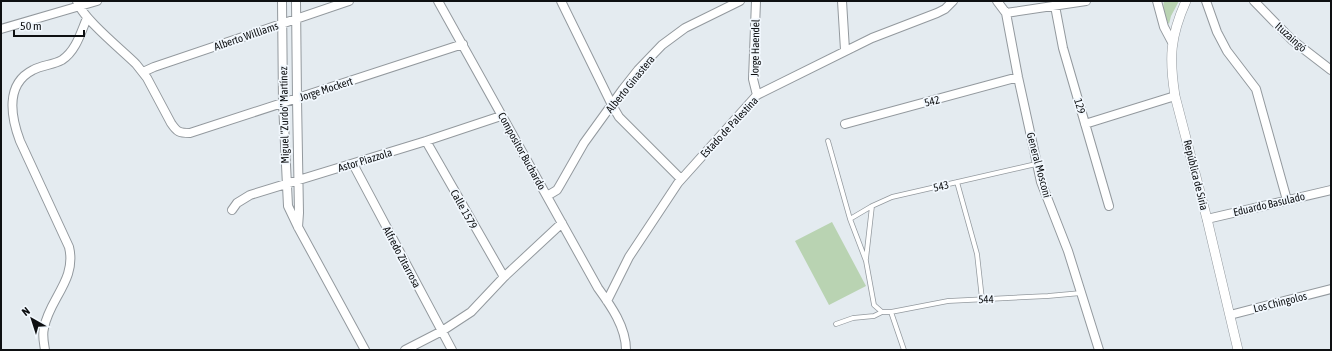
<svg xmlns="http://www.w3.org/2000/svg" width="1332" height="351" viewBox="0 0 1332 351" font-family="'Asap Condensed',sans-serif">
  <rect width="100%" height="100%" fill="#e4ebf0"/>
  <path fill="#b9d3b2" d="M 1164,1 L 1179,1 L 1171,16 L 1169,24 C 1165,18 1162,8 1164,1 Z
    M 832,222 L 866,286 L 829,305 L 795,241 Z"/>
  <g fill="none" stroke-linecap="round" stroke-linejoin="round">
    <g stroke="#93999e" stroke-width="5.5">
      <path id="service" d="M 828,141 L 850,219 L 866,261 L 874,305 L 882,312
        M 957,182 L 977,254 L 982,299
        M 850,219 L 872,206 L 892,197 L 1036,164
        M 866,259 L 872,206
        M 891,312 L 904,350
        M 836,324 L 853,318 L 874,316 L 882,312 L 891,312 L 948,301 L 1048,296 L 1081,293"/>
    </g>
    <g stroke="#93999e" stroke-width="10">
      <path id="minor" d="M 77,1 C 82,18 122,50 136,64 L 147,78 L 171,123 C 177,132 179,133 190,133 L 463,44
        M 282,1 L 283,103 L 288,206 L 298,227 L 365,350
        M 296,1 L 297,99 L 299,213 L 298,227
        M 438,1 L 598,288 C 611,306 626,327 626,350
        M 561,1 L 612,105 L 619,117 L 681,179
        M 756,1 L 753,79 L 757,95
        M 842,1 L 845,50
        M 997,1 L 1006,13 L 1018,77 L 1041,182 L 1068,251 L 1099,350
        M 1157,1 L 1164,27 L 1172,42
        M 1206,1 L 1217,32 L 1227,51 L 1256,89 L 1287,200
        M 1254,1 L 1292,40 L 1331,70
        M 1055,6 L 1063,48 L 1109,206
        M 1006,13 L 1086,1
        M 1,29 L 97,1
        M 143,72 L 154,67 L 349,1
        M 845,124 L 1018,77
        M 1085,124 L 1175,96
        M 426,141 L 504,277
        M 353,164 L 452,350
        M 547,196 L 557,190 L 560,185 L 584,143 L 623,89 L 638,70 L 662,45 L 685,28 L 740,1
        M 232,210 L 237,203 L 250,195 L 426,141 L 501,116
        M 1207,219 L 1331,190
        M 607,301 L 629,257 L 678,183 L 757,95 L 872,38 L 937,13 L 945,9 L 953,1
        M 1230,315 L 1331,289
        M 45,350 C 44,343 42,336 44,328 C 49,299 77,280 69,247 L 20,141 C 11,117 5,84 33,70 C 42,65 53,65 62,60 C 76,51 81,32 87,18
        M 405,350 L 442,331 L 471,312 L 504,277 L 562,223"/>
    </g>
    <g stroke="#93999e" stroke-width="10">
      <path id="tertiary" d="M 1186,1 C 1170,37 1169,58 1175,96 L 1207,219 L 1238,350"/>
    </g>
    <use href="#service" stroke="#fff" stroke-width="4"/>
    <use href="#minor" stroke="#fff" stroke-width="8"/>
    <use href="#tertiary" stroke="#fff" stroke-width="9"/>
  </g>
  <g text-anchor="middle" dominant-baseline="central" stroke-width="3.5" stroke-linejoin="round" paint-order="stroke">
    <g font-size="11" fill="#0e1012" stroke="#f2f8fe">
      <text transform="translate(246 36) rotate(-19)">Alberto Williams</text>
      <text transform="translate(1291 37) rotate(42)">Ituzaingó</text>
      <text transform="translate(755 48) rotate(-89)">Jorge Haendel</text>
      <text transform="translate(630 84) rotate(-51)">Alberto Ginastera</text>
      <text transform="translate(326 89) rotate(-18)">Jorge Mockert</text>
      <text transform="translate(932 101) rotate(-15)">542</text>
      <text transform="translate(1080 106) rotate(74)">129</text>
      <text transform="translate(284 115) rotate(-91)">Miguel "Zurdo" Martínez</text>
      <text transform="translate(729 127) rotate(-47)">Estado de Palestina</text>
      <text transform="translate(522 151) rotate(61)">Compositor Buchardo</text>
      <text transform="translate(365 160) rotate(-17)">Astor Piazzola</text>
      <text transform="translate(1039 165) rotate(75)">General Mosconi</text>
      <text transform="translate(1196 175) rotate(76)">República de Siria</text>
      <text transform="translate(941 186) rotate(-13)">543</text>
      <text transform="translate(1269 204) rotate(-13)">Eduardo Basulado</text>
      <text transform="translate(464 209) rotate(61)">Calle 1579</text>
      <text transform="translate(402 257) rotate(62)">Alfredo Zitarrosa</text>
      <text transform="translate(986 299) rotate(-2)">544</text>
      <text transform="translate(1280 302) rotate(-14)">Los Chingolos</text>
    </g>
  </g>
  <rect width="1332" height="351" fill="none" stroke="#0e1012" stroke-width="4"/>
  <g transform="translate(32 319) rotate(321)" stroke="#f2f8fe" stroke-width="3" paint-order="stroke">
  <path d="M0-3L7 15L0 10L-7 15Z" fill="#0e1012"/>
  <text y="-6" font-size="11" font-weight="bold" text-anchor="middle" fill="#0e1012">N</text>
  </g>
  <path d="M14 30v6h70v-6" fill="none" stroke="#0e1012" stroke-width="2"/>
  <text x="20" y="30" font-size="12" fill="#0e1012" stroke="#f2f8fe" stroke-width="3" paint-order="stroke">50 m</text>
</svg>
